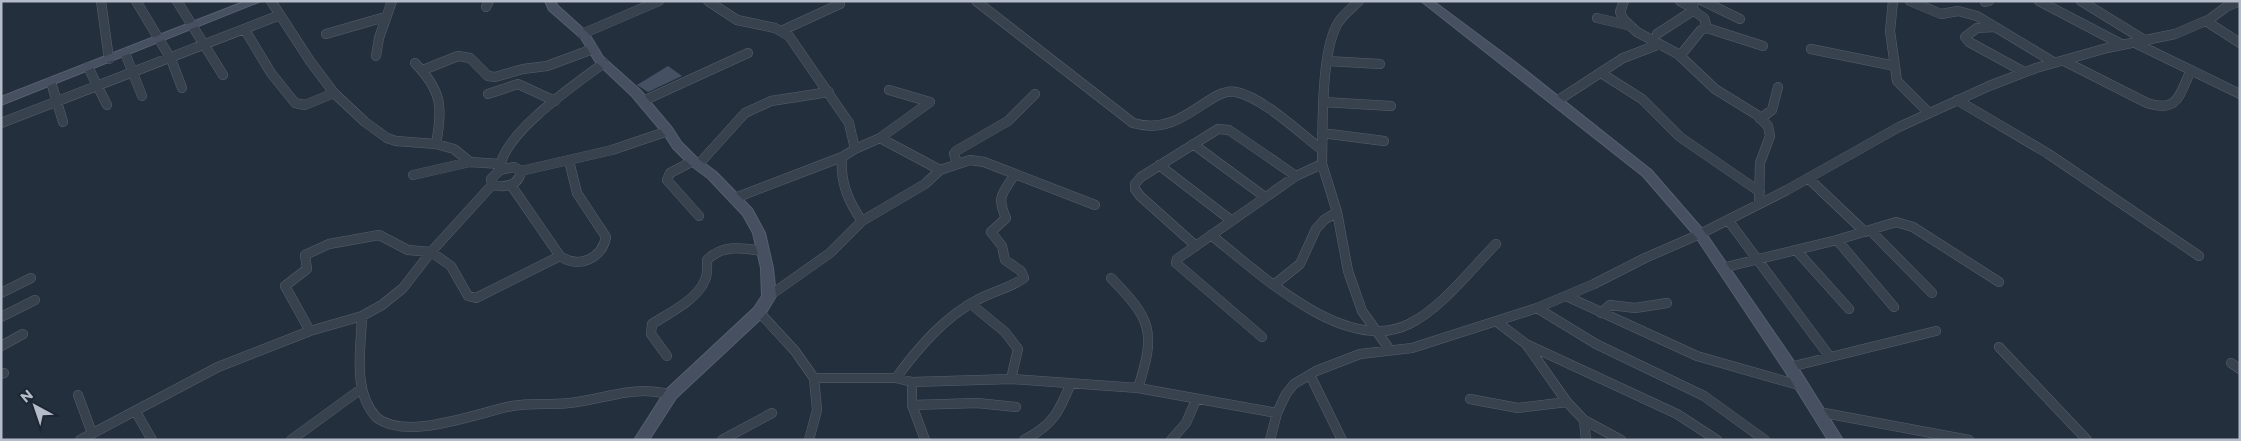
<svg xmlns="http://www.w3.org/2000/svg" width="2241" height="441" viewBox="0 0 2241 441" font-family="Montserrat,sans-serif">
  <rect width="100%" height="100%" fill="#242f3e"/>
  <path fill="#455162" d="M 668,66 L 682,76 L 648,92 L 637,85 Z"/>
  <g fill="none" stroke-linecap="round" stroke-linejoin="round">
    <g stroke="#565f6c" stroke-width="10">
      <path id="street" d="M 101,1 L 109,59
        M 136,1 L 171,59 L 182,88
        M 177,1 L 223,75
        M 271,1 L 310,61 L 334,93 L 365,122 L 387,138 L 396,141 L 436,144 L 454,149 L 470,162 L 500,164
        M 708,1 L 737,20 L 775,28 L 789,36 L 849,123 L 855,149 L 842,157 C 840,182 848,201 862,221 L 830,253 L 769,296
        M 976,1 L 1133,123 C 1183,138 1209,86 1236,92 C 1262,97 1300,133 1322,150
        M 1624,1 L 1620,12 L 1624,20 L 1637,32 L 1678,54 L 1715,89 L 1757,115 L 1768,126 L 1770,136 L 1760,163 L 1759,204
        M 1680,1 L 1691,7
        M 1695,1 L 1691,9 L 1704,18 L 1707,28
        M 1703,1 L 1740,19
        M 1893,1 L 1890,31 L 1897,81 L 1929,113
        M 1910,1 L 1941,14 L 1958,11 L 1977,16 L 2055,63
        M 2039,1 L 2123,45
        M 2081,1 L 2146,41
        M 1985,2 L 1989,1
        M 486,7 L 489,1
        M 1597,18 L 1631,26
        M 2206,21 L 2240,43
        M 1994,27 L 1977,28 L 1965,37 L 1969,42 L 2024,72
        M 245,30 L 271,73 L 295,103 L 305,105 L 334,93
        M 781,31 L 840,4
        M 326,34 L 385,17
        M 582,34 L 659,1
        M 1657,34 L 1694,10
        M 2135,43 L 2240,94
        M 1811,49 L 1895,66
        M 125,53 L 142,96
        M 376,56 L 379,38 L 392,1
        M 1680,56 L 1701,30 L 1707,28 L 1763,46
        M 1327,61 L 1380,64
        M 2064,61 L 2147,103 C 2179,113 2179,95 2191,70
        M 415,63 C 442,91 443,107 436,144
        M 88,67 L 107,105
        M 423,70 L 458,56 L 470,58 L 488,76 L 495,77 L 523,69 L 547,66 L 593,49
        M 1601,73 L 1642,99 L 1680,137 L 1760,192
        M 51,82 L 63,122
        M 488,94 L 518,84 L 555,101
        M 1957,100 L 2047,153 L 2199,256
        M 643,101 L 748,53
        M 1557,101 L 1623,58 L 1660,44
        M 1323,102 L 1391,106
        M 1760,119 L 1772,110 L 1778,87
        M 1,123 L 280,15
        M 1322,133 L 1384,141
        M 880,138 L 940,170
        M 1193,144 L 1265,197
        M 855,149 L 880,138 L 930,102 L 889,90
        M 693,161 L 670,173 L 667,180 L 699,216
        M 957,163 L 954,154 L 956,151 L 1008,121 L 1035,94
        M 1322,164 L 1337,212 L 1348,271 L 1362,311 L 1390,350
        M 698,165 L 745,113 L 771,101 L 829,92
        M 1159,165 L 1232,221
        M 500,170 L 514,167 L 521,171
        M 413,175 L 470,162
        M 1808,178 L 1865,232
        M 492,185 L 491,179 L 500,170 C 500,135 577,83 604,63
        M 735,198 L 842,157
        M 1728,220 L 1830,357
        M 862,221 L 925,184 L 940,170 L 970,160 L 984,162 L 1095,205
        M 1871,231 L 1932,293
        M 1211,235 C 1258,272 1345,356 1409,324 C 1442,308 1471,269 1496,244
        M 1837,240 L 1894,307
        M 1196,246 L 1140,196 L 1135,189 L 1135,184 L 1141,177 L 1218,129 L 1229,130 L 1296,176
        M 1796,250 L 1849,309
        M 560,256 C 578,269 602,259 606,237 L 577,193 L 569,161
        M 1722,268 L 1837,240 L 1896,222 L 1913,227 L 1999,282
        M 1111,278 C 1152,320 1156,332 1138,388
        M 1275,284 L 1300,264 L 1316,229 L 1324,220 L 1337,212
        M 1,293 L 31,278
        M 1566,296 L 1697,356 L 1802,386
        M 971,304 L 1005,332 L 1018,349 L 1011,379
        M 1537,308 L 1596,344 L 1704,396 L 1765,440
        M 759,312 L 795,351 L 814,378 L 817,410 L 809,440
        M 1601,313 L 1610,305 L 1635,308 L 1667,303
        M 362,316 C 361,349 352,392 377,418 C 408,441 476,413 512,406 C 531,403 550,405 569,403 C 594,401 619,391 644,391 C 653,391 662,393 671,394
        M 1,317 L 35,300
        M 1497,322 L 1526,344 L 1567,402 L 1584,420 L 1586,440
        M 310,331 L 285,286 L 307,269 L 305,255 L 329,244 L 379,235 L 408,250 L 431,252 L 451,266 L 468,296 L 476,298 L 560,256 L 511,185
        M 1262,337 L 1176,263 L 1177,259 L 1296,176 L 1322,164 C 1323,130 1320,46 1340,20 C 1345,13 1353,7 1359,1
        M 1526,344 L 1677,414 L 1717,440
        M 1,346 L 23,334
        M 1999,347 L 2087,440
        M 667,356 L 651,334 L 652,324 C 669,313 697,300 705,280 C 708,274 707,267 707,260 C 723,244 742,248 762,251
        M 2231,363 L 2240,369
        M 1790,367 L 1936,331
        M 1,374 L 4,373
        M 1310,375 L 1342,440
        M 814,378 L 896,378 L 912,382 L 1011,379 L 1138,388 L 1277,413 L 1286,394 L 1294,384 L 1316,371 L 1360,354 L 1412,348 L 1537,308 L 1594,284 L 1645,258 L 1700,234 L 1787,190 L 1899,127 L 1989,86 L 2036,68 L 2107,48 L 2175,34 L 2210,19 L 2226,7 L 2240,1
        M 896,378 C 918,348 945,316 979,299 C 994,291 1010,288 1024,278 L 1021,271 L 1005,260 L 1002,246 L 991,232 L 1006,218 C 996,196 1003,193 1015,174
        M 912,382 L 912,405 L 925,440
        M 78,395 L 92,433
        M 1470,399 L 1518,408 L 1567,402
        M 912,405 L 977,403 L 1016,407
        M 136,412 L 152,440
        M 1819,412 L 1969,440
        M 1584,420 L 1621,440
        M 80,440 L 218,367 L 310,331 L 362,316 L 382,305 L 403,288 L 431,252 L 492,185 C 505,188 519,186 521,171 L 612,150 L 668,131
        M 291,440 L 361,389
        M 722,440 L 772,413
        M 1024,440 C 1053,425 1059,412 1071,383
        M 1171,440 L 1186,423 L 1196,400
        M 1270,440 L 1277,413"/>
    </g>
    <g stroke="#565f6c" stroke-width="2">
      <path id="secondary" d="M 246,1 L 261,1 L 1,105 L 1,97 Z
        M 545,1 L 555,1 L 558,6 L 589,34 L 603,57 L 640,90 L 672,128 L 681,142 L 697,158 L 716,172 L 752,209 L 765,233 L 773,268 L 776,296 L 764,316 L 676,398 L 649,440 L 634,440 L 666,390 L 754,308 L 762,296 L 761,268 L 753,233 L 743,215 L 708,178 L 689,164 L 673,148 L 664,134 L 632,96 L 595,61 L 581,38 L 549,10 Z
        M 1421,1 L 1433,1 L 1515,62 L 1651,170 L 1704,231 L 1795,363 L 1843,440 L 1828,440 L 1785,371 L 1696,237 L 1643,176 Z"/>
    </g>
    <use href="#street" stroke="#38414e" stroke-width="9"/>
    <use href="#secondary" fill="#465061" fill-rule="evenodd"/>
  </g>
  <rect width="2241" height="441" fill="none" stroke="#b4bcc9" stroke-width="5"/>
  <g transform="translate(35 406) rotate(320)" stroke="#1d2633" stroke-width="4" paint-order="stroke">
  <path d="M0-4L9 19L0 12L-9 19Z" fill="#b4bcc9"/>
  <text y="-8" font-size="14" font-weight="bold" text-anchor="middle" fill="#b4bcc9">N</text>
  </g>
</svg>
